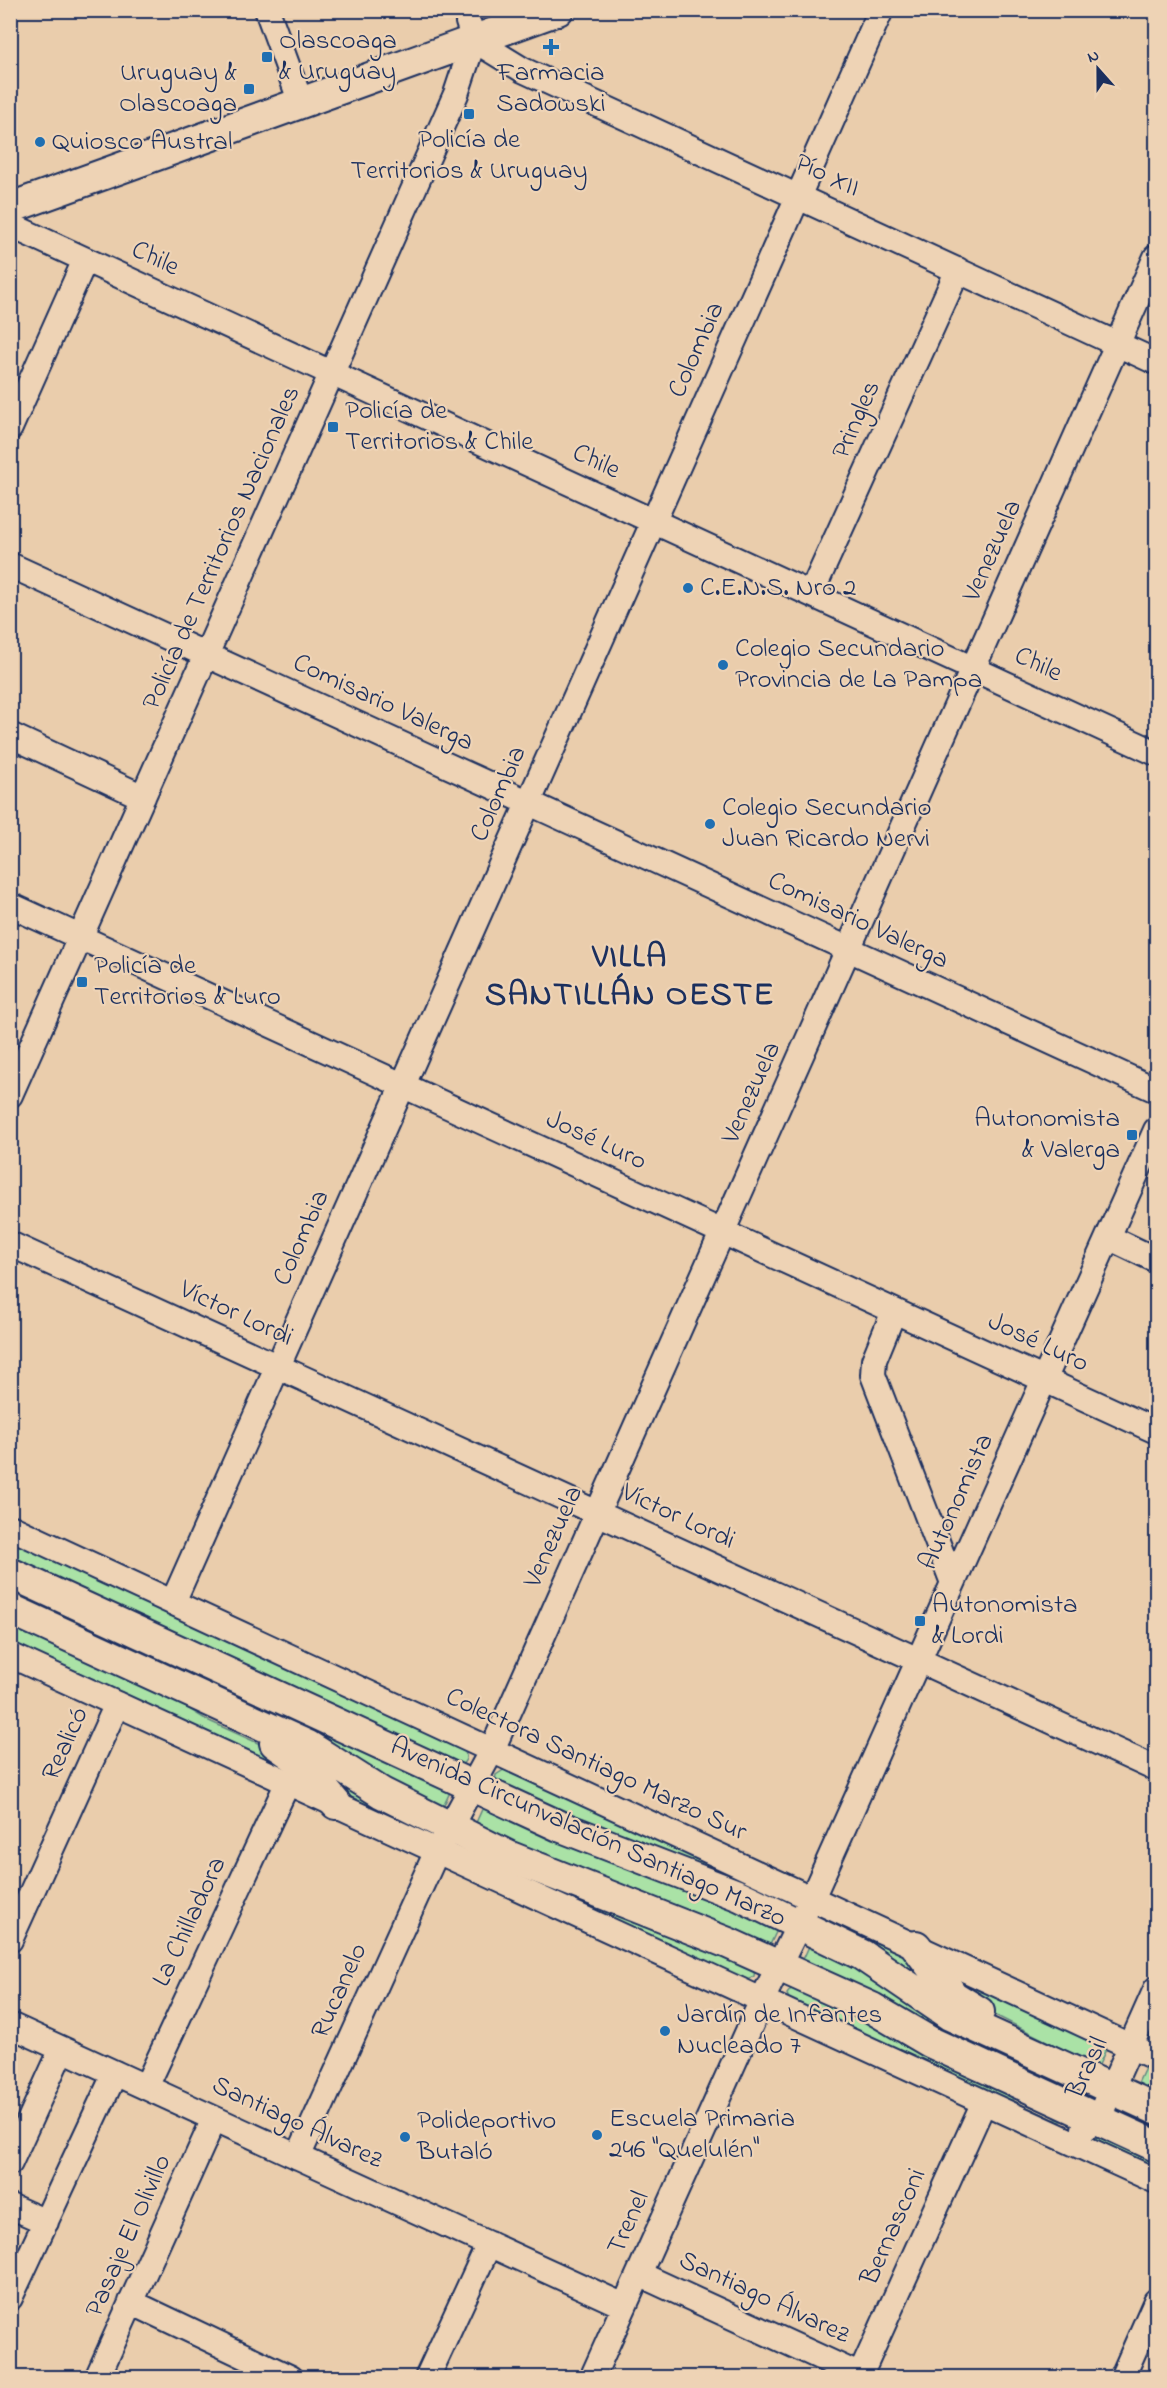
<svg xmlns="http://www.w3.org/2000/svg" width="1167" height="2388" viewBox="0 0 1167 2388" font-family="'Indie Flower',sans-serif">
  <rect width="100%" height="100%" fill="#eacdac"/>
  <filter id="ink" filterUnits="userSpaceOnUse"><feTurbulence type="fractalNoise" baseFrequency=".0167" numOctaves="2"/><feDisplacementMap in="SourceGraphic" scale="12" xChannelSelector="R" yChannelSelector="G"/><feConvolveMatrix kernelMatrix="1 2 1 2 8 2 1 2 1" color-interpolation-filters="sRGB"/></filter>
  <g filter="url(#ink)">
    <path fill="#aae2a6" stroke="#628882" stroke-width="1.5" d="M 11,1537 L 463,1749 C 468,1755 467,1761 461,1765 L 11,1563 Z
      M 11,1583 L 451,1790 L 443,1807 L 11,1599 Z
      M 11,1619 L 139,1678 L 207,1720 L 280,1753 L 303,1776 L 11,1646 Z
      M 312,1762 L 430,1832 L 430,1834 L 345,1797 Z
      M 505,1769 L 748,1880 L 748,1883 L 747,1884 L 621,1841 L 495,1782 L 496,1775 Z
      M 484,1805 L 703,1891 L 777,1930 L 769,1947 L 529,1854 L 475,1825 Z
      M 498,1867 L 755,1969 L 754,1976 L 746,1982 Z
      M 824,1917 L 904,1952 L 948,2000 L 822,1921 Z
      M 810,1944 L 1084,2092 L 1079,2099 L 802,1962 Z
      M 944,1972 L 1107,2047 L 1098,2067 L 971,2003 Z
      M 793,1986 L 1005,2089 L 1014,2101 L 1053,2119 L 1071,2120 L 1053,2122 L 789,1999 L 787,1994 Z
      M 1146,2066 L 1156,2067 L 1156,2098 L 1137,2085 Z
      M 1106,2135 L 1156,2158 L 1156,2171 L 1087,2139 Z"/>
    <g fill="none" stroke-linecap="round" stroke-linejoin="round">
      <g stroke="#1b2f5e" stroke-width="28">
        <path id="minor" d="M 267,10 L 301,103
          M 474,40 L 523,70 L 1156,362
          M 10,225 L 1156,753
          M 10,428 L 85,260
          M 10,565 L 1156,1090
          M 811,594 L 958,270
          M 10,735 L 143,797
          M 10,905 L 1156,1431
          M 10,1095 L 456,94 L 474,40 L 468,22
          M 1108,1237 L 1156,1260
          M 10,1244 L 1156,1769
          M 894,1311 L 874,1360 L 873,1375 L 953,1583
          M 10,1527 L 1156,2058
          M 173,1602 L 881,10
          M 10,1655 L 1156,2181
          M 10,1940 L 117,1704
          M 10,2025 L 624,2306
          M 146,2087 L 288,1782
          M 1084,2129 L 1098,2119 L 1156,1989
          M 298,2157 L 437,1851 L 492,1750 L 1156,257
          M 10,2163 L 62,2049
          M 10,2206 L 46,2222
          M 639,2274 L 865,2378
          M 10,2298 L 115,2073
          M 131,2302 L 291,2378
          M 97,2378 L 214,2119
          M 427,2378 L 489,2244
          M 592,2378 L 762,2000 L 812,1898 L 1156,1130
          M 859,2378 L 984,2102
          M 1122,2378 L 1156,2301"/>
      </g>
      <g stroke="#1b2f5e" stroke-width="34">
        <path id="major" d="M 10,208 L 558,10
          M 10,1573 L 559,1826 L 740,1896 L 862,1955 L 950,2015 L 1156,2109
          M 10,1609 L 308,1746 L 382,1793 L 508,1856 L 728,1943 L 872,2008 L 930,2042 L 1156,2146
          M 275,1743 L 299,1760 L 336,1804
          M 916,1946 L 953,1996 L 979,2012"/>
      </g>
      <use href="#minor" stroke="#eed3b5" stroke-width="24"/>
      <use href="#major" stroke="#eed3b5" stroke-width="30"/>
    </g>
  </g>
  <g fill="#1f6fb2" stroke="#eed3b5" stroke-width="2">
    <path d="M548 38h6v6h6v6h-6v6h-6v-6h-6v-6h6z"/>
    <rect x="261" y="51" width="12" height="12" rx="3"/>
    <rect x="243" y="83" width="12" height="12" rx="3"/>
    <rect x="463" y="108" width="12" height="12" rx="3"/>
    <circle cx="40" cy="142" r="6"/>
    <rect x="327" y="421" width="12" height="12" rx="3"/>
    <circle cx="688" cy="588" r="6"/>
    <circle cx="723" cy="665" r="6"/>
    <circle cx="710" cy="824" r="6"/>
    <rect x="76" y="976" width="12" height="12" rx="3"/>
    <rect x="1126" y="1129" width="12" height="12" rx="3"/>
    <rect x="914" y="1615" width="12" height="12" rx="3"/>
    <circle cx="665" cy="2031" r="6"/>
    <circle cx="597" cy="2135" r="6"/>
    <circle cx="405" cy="2137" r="6"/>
  </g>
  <g text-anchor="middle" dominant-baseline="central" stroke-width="4.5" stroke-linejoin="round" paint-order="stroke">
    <g font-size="27" fill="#1b2f5e" stroke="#eed3b5" text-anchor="start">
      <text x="279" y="41">Olascoaga<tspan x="279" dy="31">&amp; Uruguay</tspan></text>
      <text x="237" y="73" text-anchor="end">Uruguay &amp;<tspan x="237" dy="31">Olascoaga</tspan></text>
      <text x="551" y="73" text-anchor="middle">Farmacia<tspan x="551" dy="31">Sadowski</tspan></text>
      <text x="469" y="140" text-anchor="middle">Policía de<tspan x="469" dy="31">Territorios &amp; Uruguay</tspan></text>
      <text x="52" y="142">Quiosco Austral</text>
      <text x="345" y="411">Policía de<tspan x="345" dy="31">Territorios &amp; Chile</tspan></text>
      <text x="700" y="588">C.E.N.S. Nro 2</text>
      <text x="735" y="649">Colegio Secundario<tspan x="735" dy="31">Provincia de La Pampa</tspan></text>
      <text x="722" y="808">Colegio Secundario<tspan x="722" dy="31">Juan Ricardo Nervi</tspan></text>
      <text x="94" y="966">Policía de<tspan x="94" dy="31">Territorios &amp; Luro</tspan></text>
      <text x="1120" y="1119" text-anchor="end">Autonomista<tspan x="1120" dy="31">&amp; Valerga</tspan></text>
      <text x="932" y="1605">Autonomista<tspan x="932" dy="31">&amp; Lordi</tspan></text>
      <text x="677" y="2015">Jardín de Infantes<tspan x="677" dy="31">Nucleado 7</tspan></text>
      <text x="609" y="2119">Escuela Primaria<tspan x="609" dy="31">246 "Quelulén"</tspan></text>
      <text x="417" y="2121">Polideportivo<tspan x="417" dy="31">Butaló</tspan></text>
    </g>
    <g font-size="27" fill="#1b2f5e" stroke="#eed3b5">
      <text transform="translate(827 176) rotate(25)">Pío XII</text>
      <text transform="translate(155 259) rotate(25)">Chile</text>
      <text transform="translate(697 350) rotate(-66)">Colombia</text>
      <text transform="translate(857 420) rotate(-66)">Pringles</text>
      <text transform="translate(596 462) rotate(25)">Chile</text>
      <text transform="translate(222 548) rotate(-66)">Policía de Territorios Nacionales</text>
      <text transform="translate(993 551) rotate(-66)">Venezuela</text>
      <text transform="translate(1038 665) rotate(25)">Chile</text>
      <text transform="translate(383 703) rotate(25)">Comisario Valerga</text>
      <text transform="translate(499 794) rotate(-66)">Colombia</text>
      <text transform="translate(858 921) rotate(25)">Comisario Valerga</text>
      <text transform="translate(752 1093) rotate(-66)">Venezuela</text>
      <text transform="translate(596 1141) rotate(25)">José Luro</text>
      <text transform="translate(302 1238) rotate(-66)">Colombia</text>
      <text transform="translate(236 1314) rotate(25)">Víctor Lordi</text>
      <text transform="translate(1038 1343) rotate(25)">José Luro</text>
      <text transform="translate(957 1502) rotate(-66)">Autonomista</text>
      <text transform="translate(678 1517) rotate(25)">Víctor Lordi</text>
      <text transform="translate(554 1537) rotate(-66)">Venezuela</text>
      <text transform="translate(66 1744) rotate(-66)">Realicó</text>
      <text transform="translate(596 1765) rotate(25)">Colectora Santiago Marzo Sur</text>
      <text transform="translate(588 1833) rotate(24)">Avenida Circunvalación Santiago Marzo</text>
      <text transform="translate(190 1922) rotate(-65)">La Chilladora</text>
      <text transform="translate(340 1991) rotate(-66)">Rucanelo</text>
      <text transform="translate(1088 2068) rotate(-65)">Brasil</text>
      <text transform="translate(297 2123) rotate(25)">Santiago Álvarez</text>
      <text transform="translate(629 2223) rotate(-66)">Trenel</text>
      <text transform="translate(894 2227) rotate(-66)">Bernasconi</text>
      <text transform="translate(129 2236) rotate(-66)">Pasaje El Olivillo</text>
      <text transform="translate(764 2298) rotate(25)">Santiago Álvarez</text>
    </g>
    <g font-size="33" font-weight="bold" letter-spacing="1.5" fill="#1b2f5e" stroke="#eed3b5">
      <text x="630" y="958">VILLA<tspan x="630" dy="38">SANTILLÁN OESTE</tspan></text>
    </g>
  </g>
  <rect width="1167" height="2388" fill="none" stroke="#eed3b5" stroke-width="36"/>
  <rect x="18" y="18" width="1131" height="2352" fill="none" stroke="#1b2f5e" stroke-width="2" filter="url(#ink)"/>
  <g transform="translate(1098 69) rotate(339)" stroke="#eed3b5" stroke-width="4.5" paint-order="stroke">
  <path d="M0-4.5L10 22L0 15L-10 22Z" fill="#1b2f5e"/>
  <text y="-9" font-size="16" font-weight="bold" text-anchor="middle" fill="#1b2f5e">N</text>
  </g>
</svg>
